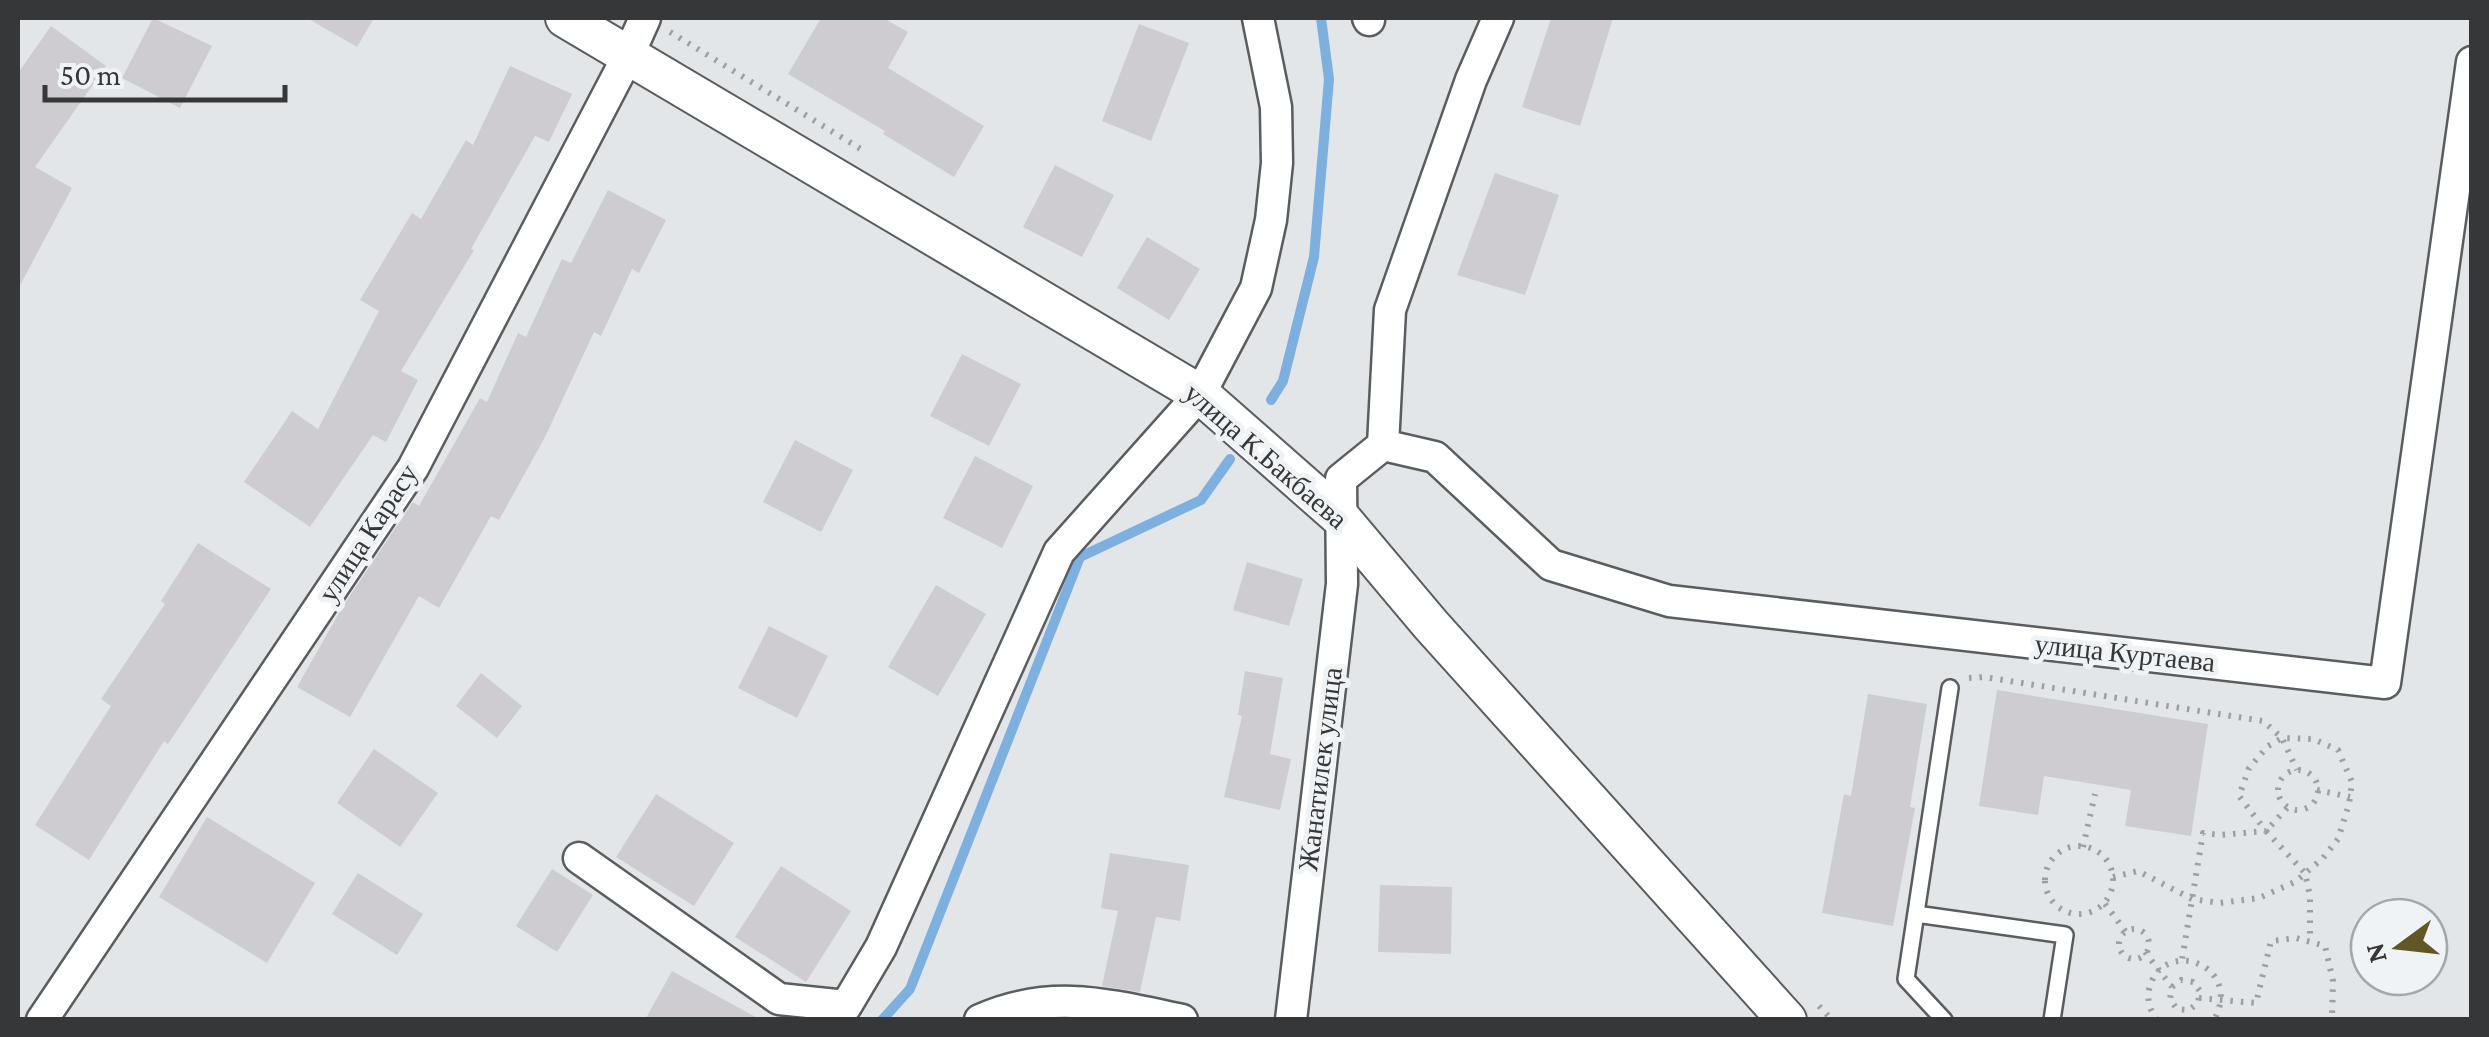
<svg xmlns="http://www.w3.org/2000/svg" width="2489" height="1037" viewBox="0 0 2489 1037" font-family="'Crimson Pro',serif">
  <rect width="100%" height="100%" fill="#e2e6e9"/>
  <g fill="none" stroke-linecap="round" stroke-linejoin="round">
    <path stroke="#7eb0df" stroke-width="10" d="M 1271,400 L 1283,381 L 1314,257 L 1329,79 L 1321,18
      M 882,1020 L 910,989 L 1080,557 L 1201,500 L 1230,459"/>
  </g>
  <path fill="#ceccd0" d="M 153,18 L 212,46 L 180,108 L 122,78 Z
    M 307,18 L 374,18 L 357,47 Z
    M 821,18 L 883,18 L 908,32 L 888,68 L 984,126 L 954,177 L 883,134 L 885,131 L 788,74 Z
    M 1551,18 L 1613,18 L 1580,126 L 1522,107 Z
    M 1139,24 L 1189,43 L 1151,141 L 1102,121 Z
    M 51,26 L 106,66 L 35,167 L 72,188 L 18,289 L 18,73 Z
    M 510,66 L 572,94 L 549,142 L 535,136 L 471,249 L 474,250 L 401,371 L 418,380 L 386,442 L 373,435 L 310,527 L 244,482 L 292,411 L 318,429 L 379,311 L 360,300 L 412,213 L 421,219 L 466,140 L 473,145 Z
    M 1055,165 L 1114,195 L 1082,257 L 1023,227 Z
    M 1495,173 L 1559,195 L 1525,295 L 1457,275 Z
    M 608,190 L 666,220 L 639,273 L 632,269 L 601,336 L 594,332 L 545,437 L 499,520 L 491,516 L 439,608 L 419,596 L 350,717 L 297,687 L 343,606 L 413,502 L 419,506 L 480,398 L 487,402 L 518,333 L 526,337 L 562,259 L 571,263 Z
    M 1147,237 L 1200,269 L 1169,320 L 1117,288 Z
    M 962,354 L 1021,384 L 989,446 L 930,416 Z
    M 795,440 L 853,470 L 821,532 L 763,502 Z
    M 975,456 L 1033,486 L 1002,548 L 943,518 Z
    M 198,543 L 271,589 L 168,744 L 164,741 L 89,860 L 35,825 L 111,706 L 101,699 L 165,604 L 161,601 Z
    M 1247,562 L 1303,579 L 1289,626 L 1233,610 Z
    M 936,585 L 986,614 L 938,696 L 888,667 Z
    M 769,626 L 828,656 L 797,718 L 738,688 Z
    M 1245,671 L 1283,678 L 1270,754 L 1291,759 L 1280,810 L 1224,797 L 1242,716 L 1238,715 Z
    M 481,673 L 522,706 L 497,738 L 456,706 Z
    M 1997,690 L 2208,724 L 2191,836 L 2125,826 L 2131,790 L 2044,776 L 2038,815 L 1979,806 Z
    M 1868,694 L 1927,704 L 1910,807 L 1915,808 L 1893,926 L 1822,913 L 1844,794 L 1851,796 Z
    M 374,749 L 438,793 L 400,847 L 337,803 Z
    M 656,794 L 734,843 L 694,906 L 616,857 Z
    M 207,817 L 315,883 L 267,963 L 159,897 Z
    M 1110,853 L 1189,865 L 1180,921 L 1156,917 L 1140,992 L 1102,986 L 1118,911 L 1101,908 Z
    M 781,866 L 851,911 L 806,982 L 735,937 Z
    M 552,869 L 593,895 L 557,952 L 516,926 Z
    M 358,873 L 423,914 L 397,955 L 332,914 Z
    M 1380,885 L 1452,887 L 1451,954 L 1378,952 Z
    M 672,971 L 761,1020 L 645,1020 Z"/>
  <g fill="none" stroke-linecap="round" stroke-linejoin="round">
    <g stroke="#5a5d60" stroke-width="20">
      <path id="service" d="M 1916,914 L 2065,935 L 2052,1020
        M 1944,1020 L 1906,979 L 1950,688"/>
    </g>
    <g stroke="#5a5d60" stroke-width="35">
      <path id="minor" d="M 1368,18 L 1369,20
        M 1383,445 L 1390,310 L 1471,80 L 1498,18
        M 579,858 L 779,999 L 846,1006 L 881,947 L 1059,552 L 1200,394 L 1256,288 L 1271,220 L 1277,163 L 1276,107 L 1258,18
        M 42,1020 L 413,468 L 628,56 L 645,18
        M 980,1020 C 1051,988 1110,1005 1182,1020
        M 1291,1020 L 1342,584 L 1341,479 L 1383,445 L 1435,457 L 1551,565 L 1669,601 L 2385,683 L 2472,62"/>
    </g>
    <g stroke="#5a5d60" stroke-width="42">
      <path id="tertiary" d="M 565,18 L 1200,394 L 1341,518 L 1431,625 L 1787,1020"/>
    </g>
    <path stroke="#9da0a2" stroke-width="6" stroke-dasharray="2.5 8" stroke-linecap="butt" d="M 670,32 L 864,151
      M 1969,678 L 1984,677 L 2263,721 L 2282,738 L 2297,770
      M2278 790a20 20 0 1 1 40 0a20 20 0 1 1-40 0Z
      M 2317,790 L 2350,797
      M 2287,808 L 2266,831 L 2305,873 L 2310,896 L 2310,941
      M2045 880a34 34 0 1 1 68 0a34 34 0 1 1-68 0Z
      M 2083,847 L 2095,794
      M 2113,877 L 2138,871 L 2192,899 L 2220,903 L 2259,898 L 2295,882 L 2323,858 L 2338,839 L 2349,804 L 2352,782 L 2338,750 L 2313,739 L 2282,738 L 2268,746 L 2249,768 L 2239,796 L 2266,831 L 2220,835 L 2203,833 L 2182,960
      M 2105,904 L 2126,932
      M2119 944a15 15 0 1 1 30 0a15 15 0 1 1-30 0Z
      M 2145,952 L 2172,987 L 2170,999 L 2177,1009 L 2189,1010 L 2198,1003 L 2200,991 L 2193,982 L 2181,980 L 2172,987
      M 2199,998 L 2256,1003 L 2271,941 L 2296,938 L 2325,946 L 2333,981 L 2332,1020
      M 1819,1006 L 1832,1020
      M 2157,1020 C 2150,1011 2147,1001 2149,990 C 2160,936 2245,963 2214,1020"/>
    <use href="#service" stroke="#fff" stroke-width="15"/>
    <use href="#minor" stroke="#fff" stroke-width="30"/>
    <use href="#tertiary" stroke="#fff" stroke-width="38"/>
  </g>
  <g text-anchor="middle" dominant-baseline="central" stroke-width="10" stroke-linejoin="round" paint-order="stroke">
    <g font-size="28" fill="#363738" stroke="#eff3f6">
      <text transform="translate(1266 456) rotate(41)">улица К.Бакбаева</text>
      <text transform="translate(368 533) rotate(-57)">улица Карасу</text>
      <text transform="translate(2125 653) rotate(6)">улица Куртаева</text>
      <text transform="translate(1320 769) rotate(-83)">Жанатилек улица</text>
    </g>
  </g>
  <rect width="2489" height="1037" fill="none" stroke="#363738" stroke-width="40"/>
  <g transform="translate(2399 947) rotate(255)"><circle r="48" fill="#eff3f6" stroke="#a5a8aa" stroke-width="2.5"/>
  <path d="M0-8L18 38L0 25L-18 38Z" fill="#615724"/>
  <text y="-15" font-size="28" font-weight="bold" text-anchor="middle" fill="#363738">N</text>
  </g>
  <path d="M45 85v15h240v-15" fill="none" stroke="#363738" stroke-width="5"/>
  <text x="60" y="85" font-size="30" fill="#363738" stroke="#eff3f6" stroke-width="8" paint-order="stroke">50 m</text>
</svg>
